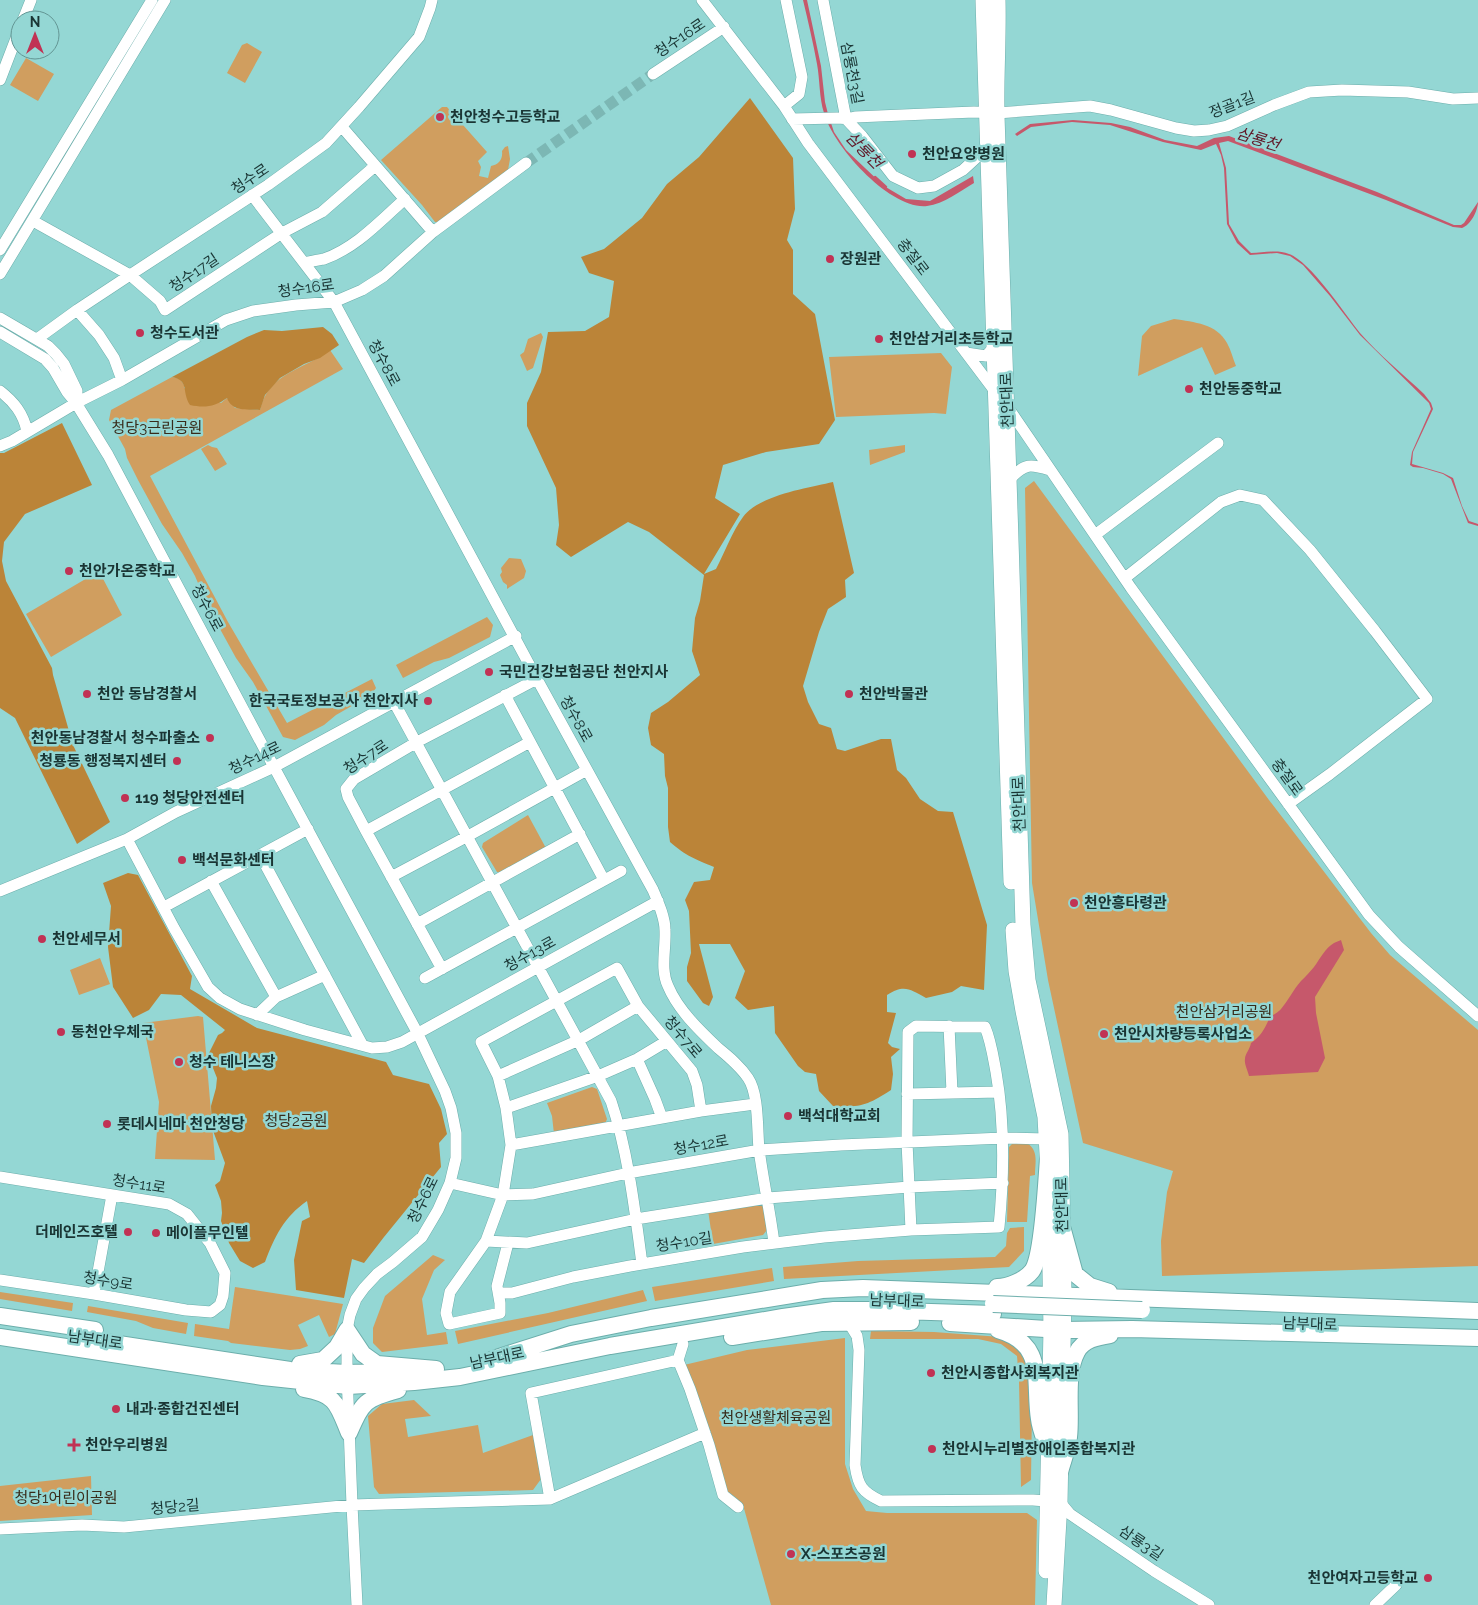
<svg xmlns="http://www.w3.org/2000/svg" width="1478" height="1605" viewBox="0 0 1478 1605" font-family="Raleway,'Noto Sans KR',sans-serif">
  <rect width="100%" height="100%" fill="#94d7d4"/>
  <path fill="#d09e5f" d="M 247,43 L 262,52 L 245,83 L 227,73 L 242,45 Z
    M 26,58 L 54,74 L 38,101 L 10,85 Z
    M 442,107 L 447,107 L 487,152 L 478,161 L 481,167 L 479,176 L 488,178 L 491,166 C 499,165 503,159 502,151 L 505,147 L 508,146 L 510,159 L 508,170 L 441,222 L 435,222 L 422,205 L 381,160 Z
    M 1174,319 C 1194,322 1217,324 1227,343 C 1231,350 1233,359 1236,366 L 1215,375 L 1202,347 L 1138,376 L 1142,336 L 1151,326 Z
    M 541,333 L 543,337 L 533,368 L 527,371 L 520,355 L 524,352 L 528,339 Z
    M 330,350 L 343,369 L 150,476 L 228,622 L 287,723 L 372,679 L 376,688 L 371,695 L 336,715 L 324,725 L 295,740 L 283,737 L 253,682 L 236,658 L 209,609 L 195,576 L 182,553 L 162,524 L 138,480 L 127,458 L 125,449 L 109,420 L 111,410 L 172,377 L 180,379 L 184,385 L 184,388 L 221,403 L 227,398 L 235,408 L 260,410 C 269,372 304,370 330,350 Z
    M 941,353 L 952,367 L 946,414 L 934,413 L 836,417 L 829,357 Z
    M 208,445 L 212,447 L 217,448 L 227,464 L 215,471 L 201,449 Z
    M 905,445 L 905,452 L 870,465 L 869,450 Z
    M 1034,481 L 1269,800 L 1371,933 L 1390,955 L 1478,1030 L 1478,1266 L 1162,1276 L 1161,1241 L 1167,1192 L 1173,1171 L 1083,1143 L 1048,980 L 1032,883 L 1025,488 Z
    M 509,558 L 521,559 L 526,571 L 524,578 L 507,589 L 507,585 L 503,582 L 500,575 L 502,572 L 501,568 Z
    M 100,573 L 122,615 L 51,657 L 26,614 L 94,574 Z
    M 487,617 L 493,625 L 490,637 L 449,658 L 434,662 L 403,678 L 396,665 Z
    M 528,815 L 547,850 L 502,873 L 497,872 L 482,847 L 483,843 Z
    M 100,958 L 110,984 L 79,995 L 70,970 Z
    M 198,1016 L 203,1017 L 215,1160 L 155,1159 L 159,1102 L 143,1023 Z
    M 592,1087 L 597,1089 L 607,1119 L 605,1124 L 554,1134 L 552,1116 L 547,1103 Z
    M 1027,1143 C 1039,1151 1035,1162 1035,1175 L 1030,1176 L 1027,1222 L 1007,1222 L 1009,1147 L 1012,1144 Z
    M 762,1201 L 767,1230 L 763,1235 L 713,1244 L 708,1210 Z
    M 1024,1227 L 1024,1251 L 1009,1267 L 784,1279 L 783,1267 L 858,1261 L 995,1257 L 1006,1246 L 1007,1233 L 1010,1228 Z
    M 433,1255 L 445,1260 L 434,1270 L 422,1299 L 427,1335 L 446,1332 L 448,1344 L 382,1352 L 373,1343 L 373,1328 L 385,1296 Z
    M 772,1268 L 774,1281 L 655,1301 L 652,1287 Z
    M 235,1287 L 343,1304 L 335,1334 L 329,1337 L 319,1315 L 298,1325 L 308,1346 L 300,1349 L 290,1350 L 231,1343 L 228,1341 L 194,1336 L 195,1324 L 229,1329 Z
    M 643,1290 L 647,1301 L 458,1344 L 455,1331 L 548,1313 Z
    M 0,1292 L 73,1303 L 72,1311 L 0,1299 Z
    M 88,1306 L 188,1323 L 186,1334 L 153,1328 L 136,1321 L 87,1312 Z
    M 871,1331 L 934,1332 L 1001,1337 L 1026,1356 L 1032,1409 L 1031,1480 L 1021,1487 L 1019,1381 L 1017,1356 L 1001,1344 L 978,1339 L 870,1339 Z
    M 845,1338 L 845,1464 L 853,1489 L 866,1511 L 887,1513 L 1027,1513 L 1037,1520 L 1035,1605 L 771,1605 L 743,1505 L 735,1497 L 725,1490 L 684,1365 L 747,1350 Z
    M 414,1400 L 431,1416 L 405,1419 L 408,1437 L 478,1425 L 483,1453 L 533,1435 L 541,1479 L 533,1490 L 379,1494 L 374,1487 L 368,1416 L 382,1404 Z
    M 91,1476 L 92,1515 L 0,1521 L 0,1486 Z"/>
  <path fill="#bb8438" d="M 750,98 L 793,158 L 795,209 L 787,240 L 793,250 L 793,294 L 815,314 L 835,420 L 819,444 L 766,452 L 723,465 L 715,498 L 740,514 L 704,574 L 716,569 C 725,552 732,532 743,517 C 759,495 808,488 833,482 L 854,573 L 845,580 L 846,597 L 828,609 L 819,632 L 803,686 L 808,702 L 819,724 L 831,728 L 837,749 L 845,751 L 881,739 L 891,739 L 897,770 L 906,778 L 920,799 L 938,811 L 953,812 L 987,925 L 984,990 L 961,986 L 952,992 L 926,998 C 910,989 904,984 887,995 L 887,1012 L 896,1013 L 888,1043 L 892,1047 L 900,1049 L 891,1057 L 893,1074 L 891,1090 C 868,1105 860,1108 833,1106 L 819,1091 L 816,1074 L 805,1072 L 798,1066 L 775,1033 L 774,1006 L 748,1010 L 735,998 L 745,971 L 730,944 L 699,944 L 713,997 L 709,1006 L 703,1003 L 687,981 L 687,967 L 691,953 L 689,911 L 685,900 L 694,882 L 710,880 L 714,867 C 695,859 686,856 670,842 L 668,827 L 668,788 L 665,776 L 664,754 L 651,745 L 648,728 L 651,713 L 668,702 L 700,675 L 692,651 L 695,618 L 700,601 L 704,575 L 649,532 L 628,522 L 571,557 L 556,545 L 559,525 L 556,488 L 527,426 L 527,403 L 541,372 L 548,332 L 585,331 L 609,317 L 614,281 L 589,273 L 581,257 L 604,249 L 642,218 L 667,184 L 699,157 Z
    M 323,327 L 332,334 L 339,345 L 320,358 L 304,364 L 280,378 L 265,395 L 260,410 C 247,409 232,412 227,398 C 215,407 204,408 190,405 C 181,391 190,381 172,377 L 247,337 L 264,330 L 282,331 Z
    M 62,423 L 92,485 L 25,514 L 4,542 L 2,561 L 6,581 L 52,668 L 53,675 L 73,745 L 110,822 L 77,844 L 15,718 L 0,708 L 0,453 L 4,453 Z
    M 128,873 L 138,875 L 192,976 L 190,989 L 257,1028 L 386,1062 L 393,1075 L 429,1084 L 441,1109 L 447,1134 L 439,1143 L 441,1167 L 384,1237 L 364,1263 L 352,1259 L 344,1298 L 296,1290 L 294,1260 L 302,1221 L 310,1217 L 307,1201 C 284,1217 275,1236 265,1262 L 253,1268 L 240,1261 L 229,1243 L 221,1221 L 222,1213 L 221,1201 L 215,1185 L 220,1181 L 225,1163 L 212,1128 L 211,1106 L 216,1088 L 217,1078 L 211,1063 L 209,1053 L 218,1035 L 222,1033 L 225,1030 L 181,995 L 161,994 L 149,1010 L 133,1018 L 113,987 L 108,947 L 111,906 L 103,883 Z"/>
  <path fill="#c6586b" d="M 803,0 L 807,0 L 821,66 L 825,102 L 828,114 L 834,132 L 846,150 L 884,186 L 906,199 L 930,201 L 973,176 L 974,183 C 960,191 944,204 927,206 C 890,210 833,146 824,113 C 819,97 820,80 817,64 C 813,42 808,21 803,0 Z
    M 1073,120 L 1111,123 L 1130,127 L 1165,140 L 1197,146 L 1214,138 L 1229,136 L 1377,192 L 1454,225 L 1461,225 L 1464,223 L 1478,202 C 1478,210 1471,225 1462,228 C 1460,228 1456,227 1453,227 L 1386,200 L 1228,141 L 1219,143 L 1226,168 L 1229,224 L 1239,241 L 1251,253 C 1264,253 1276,249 1289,254 C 1310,261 1345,314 1360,333 C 1379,355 1403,374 1424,394 L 1431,403 L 1433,409 L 1413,452 L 1412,464 L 1443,473 L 1453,478 L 1462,506 L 1469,521 L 1478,524 L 1478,526 L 1468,523 L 1451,479 L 1443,474 L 1423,468 L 1413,467 L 1410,465 L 1412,452 L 1431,409 L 1429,403 L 1360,335 L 1330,296 L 1303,265 L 1290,256 L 1277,253 L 1250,255 L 1237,243 L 1227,224 L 1224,168 L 1221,155 L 1216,144 L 1201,150 L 1196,149 L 1163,142 L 1110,125 L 1072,122 L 1031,127 L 1017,136 L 1015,134 L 1030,124 Z
    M 1341,940 L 1344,950 L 1315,997 L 1316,1013 L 1325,1058 L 1318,1072 L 1249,1076 C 1248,1071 1244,1064 1245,1059 C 1245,1054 1250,1049 1251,1043 C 1261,1036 1264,1030 1269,1019 C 1271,1015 1278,1013 1281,1009 C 1288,1001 1293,990 1301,981 C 1306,976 1310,972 1314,967 C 1320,959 1325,948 1334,943 C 1336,942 1339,941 1341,940 Z"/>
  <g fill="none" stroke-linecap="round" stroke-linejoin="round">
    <path stroke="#c6586b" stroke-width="2.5" d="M 875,177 L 886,187"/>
    <path stroke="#7cb7b4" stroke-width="11" stroke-dasharray="11 5.5" stroke-linecap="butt" d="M 526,163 L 653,74"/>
    <g stroke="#6caeab" stroke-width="12">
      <path id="minor" d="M 702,0 L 784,106 L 808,143 L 997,394
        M 823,0 L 846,119 L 862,136 L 893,176 L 918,188 L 934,186 L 963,170 L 987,148
        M 23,20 L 31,0
        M 653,74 L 724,27
        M 0,80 L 20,28
        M 784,106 L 799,94 L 802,77 L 786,0
        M 792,119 L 837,118 L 852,119
        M 846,119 L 855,117 L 974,112 L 997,113 L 1090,106 L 1111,110 L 1176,128 L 1194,131 L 1209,130 L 1227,126 L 1274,105 L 1309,92 L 1342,90 L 1408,92 L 1453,99 L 1478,98
        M 342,127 L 433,232
        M 252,195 L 334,302 L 537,679 L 653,890 C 658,902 665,917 665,930 C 666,949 660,969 668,986 C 678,1010 700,1031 718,1048 C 729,1057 740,1066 748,1078 C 759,1094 757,1129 759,1149 C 763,1180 770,1211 774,1243
        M 33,221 L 130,275 L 268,185 L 326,143 L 359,107 L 419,37 L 430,8 L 432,0
        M 0,250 L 152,0
        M 305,263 C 311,261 318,260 324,259 C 356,248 381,220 405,199
        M 0,274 L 165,0
        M 77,310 L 99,335 L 114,358 L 122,380
        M 0,318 L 48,346 L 56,354 L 64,364 L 77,391 L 76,403
        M 0,332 L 45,359 L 53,368 L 67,392 L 76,403 L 108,455 L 274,767 L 418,1034 L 445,1091 L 451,1108 L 456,1133 L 456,1158 L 450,1183 L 438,1210 L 422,1237 L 393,1262 L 377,1274 L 364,1288 L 356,1299 L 350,1315 L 347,1330 L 347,1373 L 352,1505 L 357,1605
        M 37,339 L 77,310 L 130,275 L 160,301 L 165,310 L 282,233 L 322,212 L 375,166
        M 966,353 L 986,356 L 995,346
        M 0,391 C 14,402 23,413 27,431
        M 1007,406 L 1131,588 L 1369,915 L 1399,947 L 1478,1016
        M 0,446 L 12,441 L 76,403 L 122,380 L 226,320 L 253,311 L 296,305 L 334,302 L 362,290 L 384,276 L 433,232 L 526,163
        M 1010,479 C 1025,463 1030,464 1050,470
        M 1095,535 L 1218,443
        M 1125,578 L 1221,502 L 1240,495 L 1263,500 L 1310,550 L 1375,631 L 1427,699 L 1330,774 L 1288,804
        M 505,695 L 604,880
        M 394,702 L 611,1101 C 628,1151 635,1211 642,1264
        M 366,831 L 530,742
        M 127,839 L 174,928 L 208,987 L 220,998 L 240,1009 L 305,1030 L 372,1048 L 387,1047 L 402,1042 L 658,901
        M 260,855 L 362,1044
        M 391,877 L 468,836 L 587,770
        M 211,881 L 276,997
        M 0,891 L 127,839 L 176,812 L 274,767 L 516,636
        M 164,907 L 308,829
        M 417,924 L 580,834
        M 442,969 L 366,831 L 348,797 L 346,789 L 354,779 L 417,742 L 537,679
        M 425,978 L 621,871
        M 257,1015 L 276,997 L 325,975
        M 949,1026 L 952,1092
        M 637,1059 L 655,1099 L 662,1118
        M 498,1076 L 579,1040 L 638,1006
        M 907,1094 L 999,1092
        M 506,1108 L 598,1076 L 637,1059 L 667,1041
        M 511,1145 L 701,1111 L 755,1104
        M 0,1177 L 169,1204 L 187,1214 L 210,1243 L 225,1273 L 223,1296 L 220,1305 L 211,1312 L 186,1310 L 94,1294 L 0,1280
        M 450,1183 L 503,1195 L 533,1194 L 628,1173 L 760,1150 L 841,1145 L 1003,1138 L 1047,1139
        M 486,1241 L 527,1243 L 636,1219 L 768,1198 L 909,1187 L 1003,1183
        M 508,1243 L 497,1286 L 500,1303 L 500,1313 L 449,1324 L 446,1313 L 450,1292 L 486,1241 L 503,1195 L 511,1145 L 506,1108 L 498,1076 L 481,1042 L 617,968 L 638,1006 L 692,1071 L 697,1085 L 701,1111
        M 499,1293 L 512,1293 L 573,1277 L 630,1266 L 743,1247 L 824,1237 L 911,1230 L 999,1227 C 1004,1175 1005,1123 996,1072 C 993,1056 991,1041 985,1027 L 916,1026 L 908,1032 L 907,1142 L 911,1230
        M 94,1294 L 112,1195
        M 849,1323 L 857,1336 L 859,1350 L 855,1465 C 858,1486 862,1492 881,1501 L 1033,1500 L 1060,1502 L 1070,1514 L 1154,1571 L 1209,1605
        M 683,1344 L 678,1360 L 690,1389 L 709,1445 L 723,1495 L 738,1507
        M 550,1499 L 531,1393 L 678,1360
        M 0,1529 L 82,1525 L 124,1527 L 352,1505 L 550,1499 L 705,1433
        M 1375,1605 L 1396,1585"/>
    </g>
    <g stroke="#6caeab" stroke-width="16">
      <path id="major" d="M 983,0 L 1011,882
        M 998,0 C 999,39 996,77 997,116 C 1006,386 1015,655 1023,925 L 1028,980 L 1061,1134 L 1064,1295 L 1060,1502 L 1054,1605
        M 1013,930 L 1016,971 L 1023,1011 L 1045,1117 L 1048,1171
        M 1046,1571 L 1051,1329 L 1049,1214"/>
    </g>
    <g stroke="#6caeab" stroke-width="18">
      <path id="highway" d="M 1063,1230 L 1075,1274 L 1090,1286 L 1109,1292
        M 997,1287 C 1008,1287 1025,1280 1032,1271 C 1043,1256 1046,1181 1048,1159
        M 0,1316 L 95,1330
        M 950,1323 L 1062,1330 L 1132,1329 L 1478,1338
        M 998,1330 C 1047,1344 1033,1381 1039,1419 C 1040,1429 1045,1440 1048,1449
        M 0,1337 L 263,1377 L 348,1386 L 414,1382 L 460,1377 L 610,1346 L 783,1317 L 834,1310 L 869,1310 L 993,1314
        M 732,1337 L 821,1323 L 911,1322
        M 79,1338 L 290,1370 L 347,1373 L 417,1371
        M 493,1359 L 571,1334 L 651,1318 L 822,1290 L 863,1288 L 1478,1311
        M 300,1364 L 323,1360 L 337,1347 L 347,1330 L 363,1354 L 377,1364 L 436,1369
        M 304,1389 C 337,1395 337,1404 349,1433
        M 349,1433 C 363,1402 364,1399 398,1390
        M 1060,1472 C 1063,1460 1068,1449 1069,1437 C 1072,1414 1065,1373 1077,1352 C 1083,1340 1097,1337 1110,1335"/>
    </g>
    <use href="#minor" stroke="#fff" stroke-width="11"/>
    <use href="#major" stroke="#fff" stroke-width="15"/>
    <use href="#highway" stroke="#fff" stroke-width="16"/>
    <g stroke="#6caeab" stroke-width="18" stroke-linecap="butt">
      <path id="highway-bridge" d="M 993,1304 L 1142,1310"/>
    </g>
    <use href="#highway-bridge" stroke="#fff" stroke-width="16"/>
  </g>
  <g fill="#c13254" stroke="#94d7d4" stroke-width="2">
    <circle cx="440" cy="117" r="5"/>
    <circle cx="912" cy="154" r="5"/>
    <circle cx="830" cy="259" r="5"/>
    <circle cx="140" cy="333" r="5"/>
    <circle cx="879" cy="339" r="5"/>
    <circle cx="1189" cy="389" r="5"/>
    <circle cx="69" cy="571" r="5"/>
    <circle cx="489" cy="672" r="5"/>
    <circle cx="87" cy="694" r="5"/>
    <circle cx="849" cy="694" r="5"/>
    <circle cx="428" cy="701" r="5"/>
    <circle cx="210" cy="738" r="5"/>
    <circle cx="177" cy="761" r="5"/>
    <circle cx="125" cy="798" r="5"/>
    <circle cx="182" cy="860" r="5"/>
    <circle cx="1074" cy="903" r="5"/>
    <circle cx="42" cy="939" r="5"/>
    <circle cx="61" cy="1032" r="5"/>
    <circle cx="1104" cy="1034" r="5"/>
    <circle cx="179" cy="1062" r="5"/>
    <circle cx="788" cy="1116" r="5"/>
    <circle cx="107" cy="1124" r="5"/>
    <circle cx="128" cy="1232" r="5"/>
    <circle cx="156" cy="1233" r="5"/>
    <circle cx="931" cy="1373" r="5"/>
    <circle cx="116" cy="1409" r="5"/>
    <path d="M71.5 1437.5h5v5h5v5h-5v5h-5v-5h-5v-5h5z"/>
    <circle cx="932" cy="1449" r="5"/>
    <circle cx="791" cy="1554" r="5"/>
    <circle cx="1428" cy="1578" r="5"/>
  </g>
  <g text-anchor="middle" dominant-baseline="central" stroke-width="5" stroke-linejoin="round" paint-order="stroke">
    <g font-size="15" fill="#1a3534" stroke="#94d7d4">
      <text transform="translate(680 38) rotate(-34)">청수16로</text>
      <text transform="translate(852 73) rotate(79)">삼룡천3길</text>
      <text transform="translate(1232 105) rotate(-21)">정골1길</text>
      <text transform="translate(250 179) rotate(-34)">청수로</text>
      <text transform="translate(913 257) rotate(53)">충절로</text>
      <text transform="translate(194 273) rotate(-34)">청수17길</text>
      <text transform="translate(306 288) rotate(-8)">청수16로</text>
      <text transform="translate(384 363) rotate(62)">청수8로</text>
      <text transform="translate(1007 400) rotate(-92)">천안대로</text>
      <text transform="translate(207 608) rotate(62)">청수6로</text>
      <text transform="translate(576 719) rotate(61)">청수8로</text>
      <text transform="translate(366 757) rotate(-33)">청수7로</text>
      <text transform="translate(255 758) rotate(-26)">청수14로</text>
      <text transform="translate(1287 777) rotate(54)">충절로</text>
      <text transform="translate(1019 804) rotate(-92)">천안대로</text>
      <text transform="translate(530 954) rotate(-29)">청수13로</text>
      <text transform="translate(683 1037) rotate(50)">청수7로</text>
      <text transform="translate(701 1145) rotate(-10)">청수12로</text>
      <text transform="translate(139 1184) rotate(9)">청수11로</text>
      <text transform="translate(423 1200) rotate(-64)">청수6로</text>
      <text transform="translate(1062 1205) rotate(-91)">천안대로</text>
      <text transform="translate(684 1242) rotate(-9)">청수10길</text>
      <text transform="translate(108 1281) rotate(9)">청수9로</text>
      <text transform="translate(897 1301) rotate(2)">남부대로</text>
      <text transform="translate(1310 1324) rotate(2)">남부대로</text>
      <text transform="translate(95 1340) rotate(8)">남부대로</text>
      <text transform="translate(497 1358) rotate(-12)">남부대로</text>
      <text transform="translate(175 1507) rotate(-5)">청당2길</text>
      <text transform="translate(1141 1543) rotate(34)">삼룡3길</text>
    </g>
    <g font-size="15" font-weight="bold" fill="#1a3534" stroke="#94d7d4" text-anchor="start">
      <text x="450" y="117">천안청수고등학교</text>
      <text x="922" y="154">천안요양병원</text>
      <text x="840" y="259">장원관</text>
      <text x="150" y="333">청수도서관</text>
      <text x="889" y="339">천안삼거리초등학교</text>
      <text x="1199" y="389">천안동중학교</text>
      <text x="79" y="571">천안가온중학교</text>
      <text x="499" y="672">국민건강보험공단 천안지사</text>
      <text x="97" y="694">천안 동남경찰서</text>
      <text x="859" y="694">천안박물관</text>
      <text x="418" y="701" text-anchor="end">한국국토정보공사 천안지사</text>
      <text x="200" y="738" text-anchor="end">천안동남경찰서 청수파출소</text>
      <text x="167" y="761" text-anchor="end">청룡동 행정복지센터</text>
      <text x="135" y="798">119 청당안전센터</text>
      <text x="192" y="860">백석문화센터</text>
      <text x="1084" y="903">천안흥타령관</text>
      <text x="52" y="939">천안세무서</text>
      <text x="71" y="1032">동천안우체국</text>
      <text x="1114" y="1034">천안시차량등록사업소</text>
      <text x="189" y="1062">청수 테니스장</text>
      <text x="798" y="1116">백석대학교회</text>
      <text x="117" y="1124">롯데시네마 천안청당</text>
      <text x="118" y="1232" text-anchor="end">더메인즈호텔</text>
      <text x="166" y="1233">메이플무인텔</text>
      <text x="941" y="1373">천안시종합사회복지관</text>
      <text x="126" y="1409">내과·종합건진센터</text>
      <text x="85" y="1445">천안우리병원</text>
      <text x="942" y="1449">천안시누리별장애인종합복지관</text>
      <text x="801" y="1554">X-스포츠공원</text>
      <text x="1418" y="1578" text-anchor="end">천안여자고등학교</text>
    </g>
    <g font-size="15" fill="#382b1a" stroke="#94d7d4">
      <text x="157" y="428">청당3근린공원</text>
      <text x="1224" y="1012">천안삼거리공원</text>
      <text x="296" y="1121">청당2공원</text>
      <text x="776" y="1418">천안생활체육공원</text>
      <text x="66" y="1498">청당1어린이공원</text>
    </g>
    <g font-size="16" font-style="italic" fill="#601828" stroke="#94d7d4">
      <text transform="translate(1258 139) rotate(18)">삼룡천</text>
      <text transform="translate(864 150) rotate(46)">삼룡천</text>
    </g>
  </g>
  <g transform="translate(35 35)"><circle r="24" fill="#94d7d4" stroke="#639694"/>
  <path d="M0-4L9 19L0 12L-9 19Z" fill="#c13254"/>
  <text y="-8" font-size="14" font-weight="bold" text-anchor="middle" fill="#1a3534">N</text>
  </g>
</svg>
